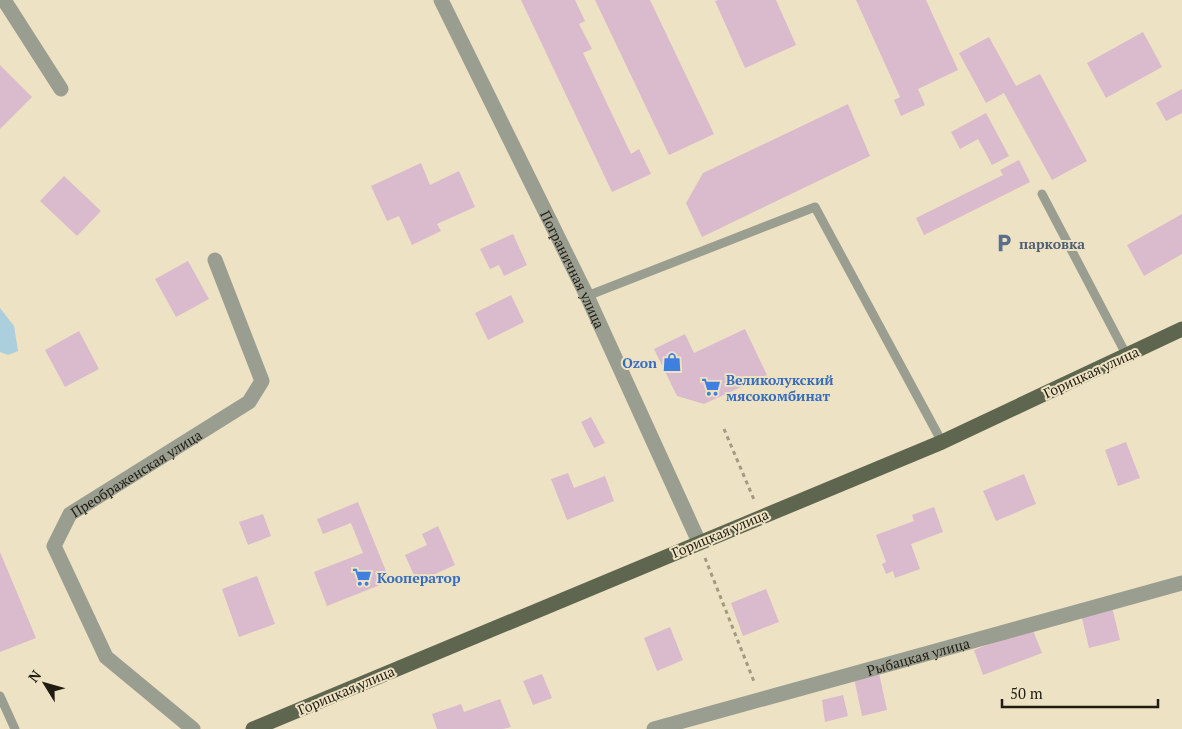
<svg xmlns="http://www.w3.org/2000/svg" width="1182" height="729" viewBox="0 0 1182 729" font-family="'PT Serif',serif">
  <rect width="100%" height="100%" fill="#ede2c3"/>
  <path fill="#abcfdc" d="M 0,308 L 14,326 L 18,351 L 8,355 L 0,352 Z"/>
  <path fill="#dabbcd" d="M 521,0 L 575,0 L 585,21 L 579,24 L 592,49 L 583,53 L 631,154 L 639,149 L 651,174 L 612,192 Z
    M 595,0 L 650,0 L 714,134 L 669,155 Z
    M 718,0 L 776,0 L 796,45 L 745,68 L 715,1 Z
    M 856,0 L 926,0 L 958,70 L 918,89 L 925,105 L 901,116 L 894,100 L 900,97 Z
    M 1143,32 L 1162,67 L 1106,98 L 1087,63 Z
    M 989,37 L 1016,86 L 1040,74 L 1087,161 L 1052,180 L 1004,93 L 986,103 L 959,53 Z
    M 0,65 L 32,97 L 0,129 Z
    M 1182,89 L 1182,113 L 1166,121 L 1156,103 Z
    M 848,104 L 870,156 L 702,237 L 686,203 L 703,173 Z
    M 986,113 L 1009,156 L 992,165 L 978,139 L 960,149 L 951,132 Z
    M 1019,160 L 1030,182 L 924,235 L 916,218 L 1003,175 L 1000,170 Z
    M 421,163 L 430,185 L 459,171 L 475,207 L 437,224 L 441,231 L 412,245 L 399,216 L 387,221 L 371,186 Z
    M 64,176 L 101,211 L 77,236 L 40,201 Z
    M 1182,214 L 1182,254 L 1144,276 L 1127,245 Z
    M 513,234 L 527,265 L 504,276 L 499,265 L 490,269 L 480,249 Z
    M 188,261 L 209,299 L 176,317 L 155,279 Z
    M 511,295 L 524,322 L 488,340 L 475,313 Z
    M 745,329 L 767,375 L 704,404 L 677,396 L 654,349 L 685,334 L 694,353 Z
    M 79,331 L 99,369 L 65,387 L 45,350 Z
    M 591,417 L 605,443 L 594,448 L 581,422 Z
    M 1126,442 L 1140,478 L 1118,486 L 1105,450 Z
    M 568,473 L 574,488 L 605,476 L 614,501 L 567,520 L 551,479 Z
    M 1024,474 L 1036,504 L 996,521 L 983,491 Z
    M 358,502 L 390,581 L 327,606 L 314,572 L 363,553 L 351,523 L 323,534 L 317,519 Z
    M 934,507 L 943,532 L 911,544 L 920,569 L 895,578 L 893,571 L 886,574 L 882,564 L 886,562 L 876,535 L 914,521 L 912,515 Z
    M 263,514 L 271,536 L 248,545 L 239,522 Z
    M 438,526 L 455,565 L 417,582 L 405,555 L 427,545 L 422,534 Z
    M 0,552 L 36,638 L 0,652 Z
    M 257,576 L 275,624 L 239,637 L 222,589 Z
    M 766,589 L 779,622 L 743,636 L 731,603 Z
    M 1112,607 L 1120,640 L 1089,648 L 1081,614 Z
    M 670,627 L 683,660 L 657,671 L 644,638 Z
    M 1032,628 L 1042,653 L 983,675 L 974,650 Z
    M 879,673 L 887,710 L 862,716 L 854,678 Z
    M 542,674 L 552,698 L 533,705 L 523,681 Z
    M 843,695 L 848,716 L 825,722 L 822,700 Z
    M 500,699 L 511,727 L 503,729 L 437,729 L 432,714 L 461,704 L 464,712 Z"/>
  <g fill="none" stroke-linecap="round" stroke-linejoin="round">
    <path stroke="#a39a82" stroke-width="3" stroke-dasharray="4 4" stroke-linecap="butt" d="M 724,429 L 755,502
      M 705,558 L 755,684"/>
    <path stroke="#9a9e91" stroke-width="9" d="M 1042,194 L 1127,356
      M 587,296 L 815,207 L 942,442
      M 0,696 L 15,729"/>
    <g stroke="#9a9e91" stroke-width="15">
      <path d="M 4,0 L 61,89"/>
      <path id="s1" d="M 441,0 L 587,296 L 699,542"/>
      <path id="s2" d="M 193,729 L 106,657 L 54,546 L 70,514 L 249,402 L 262,381 L 215,260"/>
      <path id="s3" d="M 654,729 L 1182,583"/>
    </g>
    <path stroke="#5f664f" stroke-width="15" d="M 253,729 L 942,442 L 1182,329"/>
  </g>
  <defs>
    <g id="parking-bare" transform="scale(1.5)"><path d="M-3.5-5.5H1a3.5 3.5 0 0 1 0 7H-1V5.5H-3.5ZM-1-3.4V-.6H.8a1.4 1.4 0 0 0 0-2.8Z" fill="#5c6f8a" stroke="#ede2c3" stroke-width="2.5" paint-order="stroke"/></g>
    <g id="shop-bare" transform="scale(1.5)"><path d="M-5-2.5h2.3a2.7 3.5 0 0 1 5.4 0H5L5.5 6h-11ZM-1.5-2.5h3a1.5 2.3 0 0 0-3 0Z" fill="#3f7fe0" stroke="#ede2c3" stroke-width="2.5" paint-order="stroke"/></g>
    <g id="supermarket-bare" transform="scale(1.5)"><path d="M-6-5.5h2.5l.6 2H6L4.5 2H-2.5L-4.4-4H-6ZM-1.5 3.2a1.3 1.3 0 1 0 .1 0ZM3 3.2a1.3 1.3 0 1 0 .1 0Z" fill="#3f7fe0" stroke="#ede2c3" stroke-width="2.5" paint-order="stroke"/></g>
  </defs>
  <g fill-rule="evenodd">
    <use href="#parking-bare" x="1004" y="243"/>
    <use href="#shop-bare" x="672" y="362"/>
    <use href="#supermarket-bare" x="711" y="387"/>
    <use href="#supermarket-bare" x="362" y="577"/>
  </g>
  <g text-anchor="middle" dominant-baseline="central" stroke-width="4" stroke-linejoin="round" paint-order="stroke">
    <g font-size="14" font-weight="bold" fill="#4e5e75" stroke="#ede2c3" text-anchor="start">
      <text x="1019" y="243">парковка</text>
    </g>
    <g font-size="14" fill="#211c11" stroke="#ede2c3">
      <text stroke="none"><textPath href="#s1" startOffset="300">Пограничная улица</textPath></text>
      <text transform="translate(1091 372) rotate(-25)">Горицкая улица</text>
      <text stroke="none"><textPath href="#s2" startOffset="349">Преображенская улица</textPath></text>
      <text transform="translate(720 533) rotate(-23)">Горицкая улица</text>
      <text stroke="none"><textPath href="#s3" startOffset="274">Рыбацкая улица</textPath></text>
      <text transform="translate(346 690) rotate(-23)">Горицкая улица</text>
    </g>
    <g font-size="14" font-weight="bold" fill="#366cbe" stroke="#ede2c3" text-anchor="start">
      <text x="657" y="362" text-anchor="end">Ozon</text>
      <text x="726" y="379">Великолукский<tspan x="726" dy="16">мясокомбинат</tspan></text>
      <text x="377" y="577">Кооператор</text>
    </g>
  </g>
  <g transform="translate(45 684) rotate(307)" stroke="#ede2c3" stroke-width="4" paint-order="stroke">
  <path d="M0-4L9 19L0 12L-9 19Z" fill="#211c11"/>
  <text y="-8" font-size="14" font-weight="bold" text-anchor="middle" fill="#211c11">N</text>
  </g>
  <path d="M1002 699v8h156v-8" fill="none" stroke="#211c11" stroke-width="2.5"/>
  <text x="1010" y="699" font-size="15" fill="#211c11" stroke="#ede2c3" stroke-width="4" paint-order="stroke">50 m</text>
</svg>
